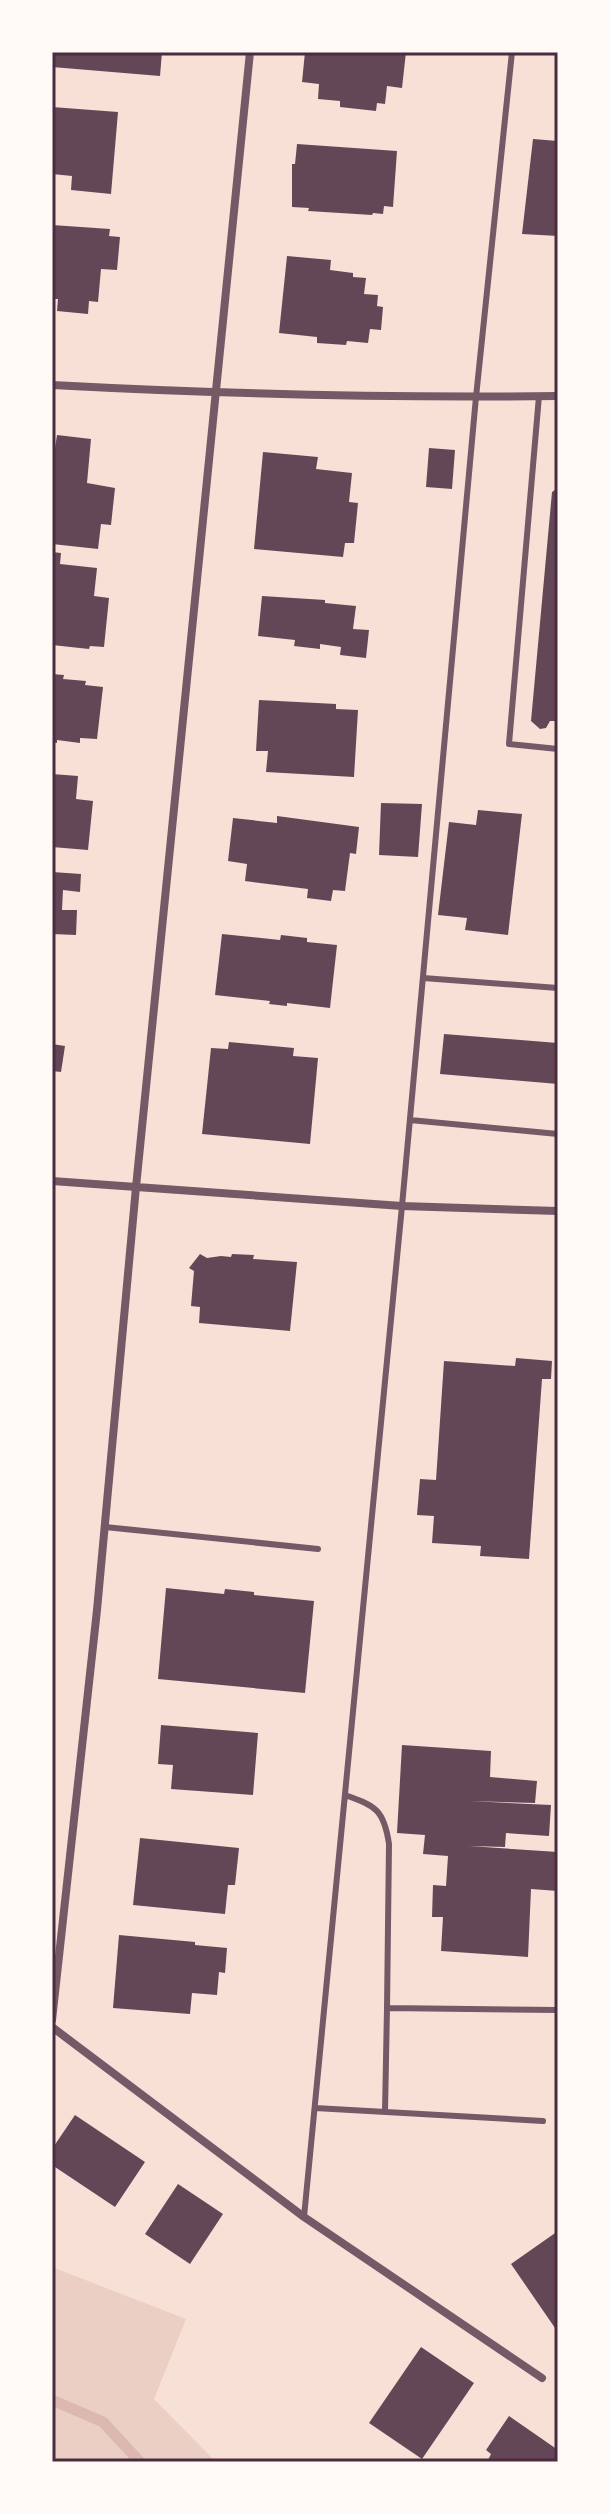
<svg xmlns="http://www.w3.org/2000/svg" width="610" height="2514" viewBox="0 0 610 2514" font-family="'Asap Condensed',sans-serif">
  <rect width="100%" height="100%" fill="#f7e1d7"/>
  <path fill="#ebcfc5" d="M 52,2267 L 186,2319 L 154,2399 L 216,2462 L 52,2462 Z"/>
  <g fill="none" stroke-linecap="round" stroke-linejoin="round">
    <path stroke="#dcb8b0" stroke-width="11" d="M 52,2400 L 103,2422 L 140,2462"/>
  </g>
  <path fill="#644757" d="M 52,52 L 162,52 L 160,76 L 52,67 Z
    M 305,52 L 406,52 L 402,88 L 387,86 L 385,104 L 377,103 L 376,111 L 340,107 L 340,101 L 318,99 L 319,84 L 302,82 Z
    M 52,107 L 118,112 L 111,194 L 71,190 L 72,176 L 52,174 Z
    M 533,139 L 558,141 L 558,236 L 522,234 Z
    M 297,144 L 397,151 L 393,207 L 384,206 L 383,214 L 373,213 L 372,215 L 308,211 L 309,208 L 292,207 L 292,164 L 295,164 Z
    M 52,225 L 110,229 L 109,236 L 120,237 L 117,270 L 101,269 L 98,302 L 89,301 L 88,314 L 57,311 L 58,299 L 52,299 Z
    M 287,256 L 331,260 L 330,270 L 353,273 L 353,277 L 366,278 L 364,294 L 378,295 L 377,306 L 383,307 L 381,330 L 370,329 L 368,343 L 347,341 L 346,345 L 317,343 L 317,337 L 279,333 Z
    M 57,435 L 91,439 L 87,483 L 115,488 L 111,525 L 101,524 L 98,549 L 52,544 L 52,448 L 55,448 Z
    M 429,448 L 455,450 L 452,489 L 426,487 Z
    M 263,452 L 318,457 L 316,469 L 352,473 L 349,502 L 358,503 L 354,543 L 345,543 L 343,557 L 254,549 Z
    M 558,488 L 558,721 L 550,721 L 546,728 L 540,729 L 531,721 L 552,492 Z
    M 52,552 L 61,553 L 60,564 L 97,568 L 94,596 L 109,598 L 104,647 L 90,646 L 89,649 L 52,645 Z
    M 262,596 L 325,600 L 325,603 L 356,606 L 353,629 L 369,630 L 366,658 L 340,655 L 341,647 L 320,644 L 320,649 L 294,646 L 295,640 L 258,636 Z
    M 52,674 L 64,675 L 63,679 L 86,681 L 85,685 L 103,687 L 97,739 L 80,738 L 80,743 L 57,740 L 57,743 L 52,742 Z
    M 259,700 L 336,704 L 336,709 L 358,710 L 354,777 L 266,772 L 268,751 L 256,751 Z
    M 52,774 L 78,776 L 76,799 L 93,801 L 88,850 L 52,847 Z
    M 381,803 L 422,804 L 418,857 L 379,855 Z
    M 478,810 L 522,814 L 508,935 L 465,930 L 467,918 L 438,915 L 449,822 L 476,825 Z
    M 277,816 L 359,827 L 356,854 L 350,853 L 345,891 L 333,890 L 331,901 L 307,898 L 308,889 L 245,881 L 247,864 L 228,861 L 233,818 L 277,823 Z
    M 52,872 L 81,874 L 80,892 L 63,890 L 62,910 L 77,910 L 76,935 L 52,934 Z
    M 222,934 L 280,940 L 281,935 L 307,938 L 307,942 L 337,945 L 330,1008 L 287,1003 L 287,1006 L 269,1004 L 270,1001 L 215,995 Z
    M 444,1034 L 558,1043 L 558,1084 L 440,1074 Z
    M 229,1042 L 294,1048 L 293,1056 L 318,1058 L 310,1144 L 202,1134 L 211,1048 L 228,1049 Z
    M 52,1044 L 65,1046 L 61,1072 L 52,1071 Z
    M 200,1254 L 207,1258 L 221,1256 L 231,1257 L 232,1254 L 254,1255 L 253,1259 L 297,1262 L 290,1331 L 199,1323 L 200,1307 L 191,1306 L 194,1271 L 189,1268 Z
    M 516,1358 L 552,1361 L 551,1379 L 542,1379 L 529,1559 L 480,1556 L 481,1546 L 432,1543 L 434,1516 L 417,1515 L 420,1479 L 436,1480 L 444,1361 L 515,1366 Z
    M 166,1588 L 224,1594 L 225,1589 L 254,1592 L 254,1595 L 314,1601 L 305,1693 L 158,1679 Z
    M 161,1725 L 258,1733 L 253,1795 L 171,1789 L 173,1765 L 158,1764 Z
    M 402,1745 L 491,1751 L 490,1777 L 537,1781 L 535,1803 L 470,1801 L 551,1805 L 549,1836 L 506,1833 L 505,1847 L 469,1846 L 558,1852 L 558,1891 L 531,1889 L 528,1957 L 441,1951 L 443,1917 L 432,1917 L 433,1885 L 446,1886 L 448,1856 L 423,1854 L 425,1835 L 397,1833 Z
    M 140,1838 L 239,1848 L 235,1885 L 228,1885 L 225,1914 L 133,1905 Z
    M 119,1935 L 195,1942 L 195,1945 L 227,1948 L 225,1973 L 219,1972 L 217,1995 L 192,1993 L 190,2014 L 113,2008 Z
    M 75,2115 L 145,2162 L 115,2207 L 52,2165 L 52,2149 Z
    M 178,2184 L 223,2214 L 190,2264 L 145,2234 Z
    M 558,2231 L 558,2326 L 555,2328 L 511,2264 Z
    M 421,2347 L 474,2383 L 422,2459 L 369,2423 Z
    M 509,2416 L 558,2450 L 558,2462 L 487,2462 L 491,2454 L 486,2450 Z"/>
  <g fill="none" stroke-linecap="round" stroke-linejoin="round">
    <path stroke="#755966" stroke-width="6" d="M 539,396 L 509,744 L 558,749
      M 423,978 L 558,988
      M 410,1120 L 558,1134
      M 105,1527 L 318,1549
      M 345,1795 C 376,1806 384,1810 389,1844 L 387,2008
      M 315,2108 L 543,2121
      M 385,2112 L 387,2008 L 558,2010
      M 304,2217 L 402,1206 L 476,397 L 512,52"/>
    <path stroke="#755966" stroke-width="8" d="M 52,385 C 221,394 389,398 558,396
      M 52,1181 L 402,1206 L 558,1211
      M 52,2020 L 97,1610 L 136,1187 L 250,52
      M 52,2027 L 304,2217 L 542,2378"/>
  </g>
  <rect width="610" height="2514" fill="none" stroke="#fffaf5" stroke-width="108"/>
  <rect x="54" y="54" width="502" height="2406" fill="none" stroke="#4a2c40" stroke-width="3"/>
</svg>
